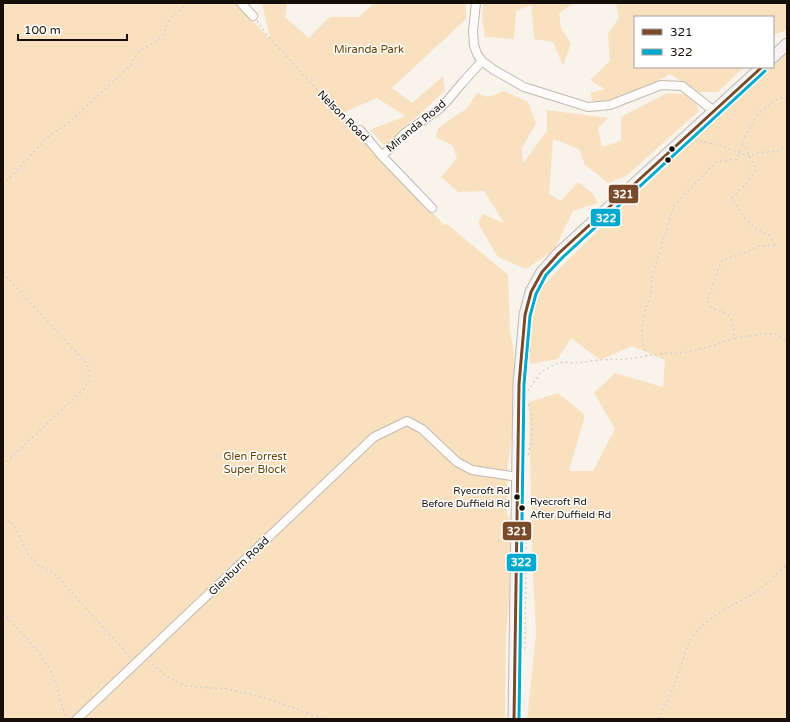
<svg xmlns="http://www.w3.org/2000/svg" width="790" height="722" viewBox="0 0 790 722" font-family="'Varela Round',sans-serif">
  <rect width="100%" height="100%" fill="#f8f3eb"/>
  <path fill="#f9e1c0" d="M 3,3 L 236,3 L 270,39 L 262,3 L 287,3 L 285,17 L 309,38 L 330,17 L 359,17 L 374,3 L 444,3 L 445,5 L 446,3 L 466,3 L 466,19 L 392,88 L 412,103 L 443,76 L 445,91 L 385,146 L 370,130 L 405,116 L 377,98 L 340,114 L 444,225 L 447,224 L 508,275 L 510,330 L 514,354 L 513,432 L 508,462 L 507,514 L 511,521 L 509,600 L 506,632 L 505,719 L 3,719 Z
    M 483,3 L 574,3 L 559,13 L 561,28 L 571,43 L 563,66 L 553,42 L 534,39 L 531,5 L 516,11 L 514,39 L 485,37 L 482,19 Z
    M 616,3 L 787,3 L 787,30 L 773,35 L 773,17 L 635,17 L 635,67 L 744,67 L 718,92 L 698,92 L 670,74 L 640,91 L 594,106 L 590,93 L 605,89 L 590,80 L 610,61 L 608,33 L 619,18 Z
    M 787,53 L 787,719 L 527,719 L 536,634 L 532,551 L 529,402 L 558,393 L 585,415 L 569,471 L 593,471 L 615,429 L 594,393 L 615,373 L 663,387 L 665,360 L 632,346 L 600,360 L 571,338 L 558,359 L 531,364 L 528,354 L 536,294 L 554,274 L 623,206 L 648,184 L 759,77 L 770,67 L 773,67 L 773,65 Z
    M 504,91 L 528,102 L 536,123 L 522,148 L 523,163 L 547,131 L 547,110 L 608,118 L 598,128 L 602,147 L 621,141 L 621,117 L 667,93 L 692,95 L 699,111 L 626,176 L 608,183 L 585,165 L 579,149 L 553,139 L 549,194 L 561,201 L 578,182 L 592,193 L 598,203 L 573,211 L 554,250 L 526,269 L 498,257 L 478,223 L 483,214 L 504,223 L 484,191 L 458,192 L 441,177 L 457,158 L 452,145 L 436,138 L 438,128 L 466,109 L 477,93 L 488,97 Z"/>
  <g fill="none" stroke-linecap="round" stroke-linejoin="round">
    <g stroke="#bfb9b1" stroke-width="10">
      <path id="street" d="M 241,3 L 253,16
        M 476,3 L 473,31 L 474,45 L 477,54 L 482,61 L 494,70 L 524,87 L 588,107 L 610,105 L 661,85 L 682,86 L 714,111
        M 360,130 L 382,156 L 432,208
        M 382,156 L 405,133 L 438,110 L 447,101 L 463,82 L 482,61
        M 77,719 L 374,437 L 407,421 L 422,429 L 457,462 L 472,470 L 518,477"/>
    </g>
    <g stroke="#bfb9b1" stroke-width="13">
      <path id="secondary" d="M 773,57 L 787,44
        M 514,719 L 519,384 L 525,315 L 531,292 L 542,272 L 559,253 L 762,67"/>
    </g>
    <path stroke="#d3d2cf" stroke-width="1.5" stroke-dasharray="2 3" stroke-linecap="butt" d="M 257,21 L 268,36 L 329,103 L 353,125
      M 695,140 L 719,145 L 749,156 L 756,153 L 777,151 L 787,146
      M 3,185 L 48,137 L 68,123 L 130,66 L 138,52 L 153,43 L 163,35 L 169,20 L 184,6 L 185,3
      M 3,273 L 87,364 L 90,377 L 84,389 L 3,465
      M 735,338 L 764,334 L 775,334 L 787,341
      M 646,356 L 642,339 L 642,328 L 645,311 L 651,293 L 652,278 L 658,256 L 674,206 L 716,162 L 737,159 L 742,142 L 758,113 L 779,98 L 787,97
      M 528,391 L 541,372 L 555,364 L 564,362 L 574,363 L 599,360 L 627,359 L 667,353 L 677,354 L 705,348 L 735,338 C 732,319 733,313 713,309 L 707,300 C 713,287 716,273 722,260 L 744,253 L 759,246 L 776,246 L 769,235 L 755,228 L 743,216 L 732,198 L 747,183 L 756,169 L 742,142
      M 528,455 C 533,433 534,424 528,402
      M 3,517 L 14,525 L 28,554 L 38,565 L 55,574 L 131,658
      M 3,613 C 16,628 32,642 43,659 C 56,676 60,699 66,719
      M 525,649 L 526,543
      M 148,661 L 165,675 L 185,686 L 227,689 L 263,697 L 324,719
      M 658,719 L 668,701 L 674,685 L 689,642 L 699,628 L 723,610 L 758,591 L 787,565"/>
    <use href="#street" stroke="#fefdfc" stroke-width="8"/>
    <use href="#secondary" stroke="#f5f2f4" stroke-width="11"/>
    <g stroke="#fff" stroke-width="6">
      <path id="bus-1" d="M 514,719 L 519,384 L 525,315 L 531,292 L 542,272 L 559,253 L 762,67"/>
    </g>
    <g stroke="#fff" stroke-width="6">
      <path id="bus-2" d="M 519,719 L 524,384 L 530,316 L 536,294 L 546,275 L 563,257 L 765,71"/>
    </g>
    <use href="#bus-1" stroke="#7a4b2a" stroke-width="3"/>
    <use href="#bus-2" stroke="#00a9ce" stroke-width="3"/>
  </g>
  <g fill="#150f07" stroke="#fff" stroke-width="1.5">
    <circle cx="672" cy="149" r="3.5"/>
    <circle cx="668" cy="160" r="3.5"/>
    <circle cx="517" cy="497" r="3.5"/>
    <circle cx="522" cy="508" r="3.5"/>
  </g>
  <g text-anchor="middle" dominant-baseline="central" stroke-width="3" stroke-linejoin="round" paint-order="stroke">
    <g font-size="10" fill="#150f07" stroke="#fff" text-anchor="end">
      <text x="510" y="491">Ryecroft Rd<tspan x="510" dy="13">Before Duffield Rd</tspan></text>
      <text x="530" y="502" text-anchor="start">Ryecroft Rd<tspan x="530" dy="13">After Duffield Rd</tspan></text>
    </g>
    <g font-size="11" fill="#664300" stroke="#fff">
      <text x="369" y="49">Miranda Park</text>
      <text x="255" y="456">Glen Forrest<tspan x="255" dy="13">Super Block</tspan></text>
    </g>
    <g font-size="11" fill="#150f07" stroke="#fff">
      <text transform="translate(343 116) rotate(45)">Nelson Road</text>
      <text transform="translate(416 126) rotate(-40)">Miranda Road</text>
      <text transform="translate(239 566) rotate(-44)">Glenburn Road</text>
    </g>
  </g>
  <g stroke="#fff" stroke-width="1.5">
    <rect x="608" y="184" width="31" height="20" rx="4" fill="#7a4b2a"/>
    <rect x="590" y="208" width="31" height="19" rx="4" fill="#00a9ce"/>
    <rect x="502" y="521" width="30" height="20" rx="4" fill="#7a4b2a"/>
    <rect x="506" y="553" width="31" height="19" rx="4" fill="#00a9ce"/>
  </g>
  <g font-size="11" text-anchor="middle" font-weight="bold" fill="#fff">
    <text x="623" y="198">321</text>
    <text x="606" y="222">322</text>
    <text x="517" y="535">321</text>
    <text x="521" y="566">322</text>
  </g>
  <rect width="790" height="722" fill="none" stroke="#150f07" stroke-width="8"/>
  <rect x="634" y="16" width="140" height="52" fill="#ffffff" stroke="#a19f9c"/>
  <rect x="642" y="29" width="20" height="6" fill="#7a4b2a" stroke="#a19f9c"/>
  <text x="670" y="36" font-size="12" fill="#150f07">321</text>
  <rect x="642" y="49" width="20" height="6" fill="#00a9ce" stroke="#a19f9c"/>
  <text x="670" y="56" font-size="12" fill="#150f07">322</text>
  <path d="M18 34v6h109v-6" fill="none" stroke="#150f07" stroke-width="2"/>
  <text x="24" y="34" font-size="12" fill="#150f07" stroke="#ffffff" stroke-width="3" paint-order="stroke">100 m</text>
</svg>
